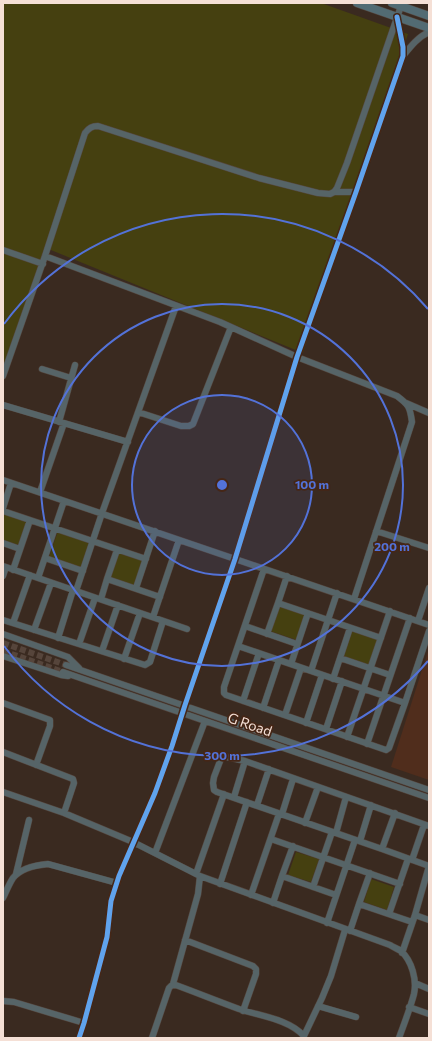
<svg xmlns="http://www.w3.org/2000/svg" width="432" height="1041" viewBox="0 0 432 1041" font-family="Commissioner,sans-serif">
  <rect width="100%" height="100%" fill="#3a2a20"/>
  <path fill="#502d1c" d="M 429,648 L 429,780 L 391,767 Z"/>
  <path fill="#454010" d="M 3,3 L 321,3 L 408,34 L 303,353 L 46,248 L 3,369 Z
    M 5,512 L 27,520 L 19,545 L 3,540 L 3,519 Z
    M 58,531 L 89,542 L 81,568 L 49,557 Z
    M 119,553 L 143,561 L 134,586 L 110,577 Z
    M 278,606 L 305,615 L 297,640 L 270,631 Z
    M 351,630 L 378,639 L 370,665 L 343,656 Z
    M 296,852 L 319,859 L 311,882 L 288,875 Z
    M 371,879 L 394,887 L 387,910 L 364,902 Z"/>
  <g fill="none" stroke-linecap="round" stroke-linejoin="round">
    <path stroke="#56453b" stroke-width="6" stroke-dasharray="6 3" stroke-linecap="butt" d="M 3,643 L 66,665
      M 3,651 L 63,672"/>
    <g stroke="#564840" stroke-width="7">
      <path id="minor" d="M 403,56 C 411,46 418,37 429,32
        M 334,192 L 356,192
        M 3,250 L 43,264
        M 45,256 L 220,322 L 297,357 L 397,396 C 409,405 410,407 412,422 L 354,599
        M 42,369 L 71,378
        M 3,376 L 45,256 L 85,133 C 89,128 92,126 98,126 L 259,178 L 318,193 L 330,194 L 334,192 L 337,188 L 347,163 L 401,6
        M 406,403 L 429,413
        M 3,405 L 128,442
        M 138,412 L 181,426 L 189,426 L 193,424 L 231,327
        M 59,422 L 75,365
        M 3,480 L 429,625
        M 40,492 L 64,423
        M 3,508 L 11,483
        M 3,511 L 146,559
        M 376,531 L 429,548
        M 3,543 L 20,549
        M 45,558 L 83,571
        M 3,566 L 187,629
        M 264,569 L 224,687 L 224,693 L 226,695 L 386,750 L 389,748 L 405,703
        M 13,570 L 30,520
        M 3,576 L 6,567
        M 287,576 L 278,603 L 381,638
        M 38,578 L 64,501
        M 107,579 L 117,550
        M 136,588 L 155,531
        M 76,591 L 102,513 L 176,306
        M 101,599 L 107,579 L 160,597
        M 153,617 L 179,540
        M 3,620 L 145,665 L 150,662 L 163,621
        M 418,621 L 429,588
        M 13,623 L 30,575
        M 245,626 L 297,644
        M 34,630 L 51,583
        M 3,634 L 68,657 L 79,668
        M 267,634 L 278,603
        M 58,638 L 73,590
        M 79,644 L 95,598
        M 238,646 L 405,703 L 429,631
        M 102,651 L 118,605
        M 3,656 L 61,675 L 68,676
        M 340,658 L 350,628
        M 124,659 L 140,613
        M 291,664 L 308,613
        M 66,665 L 429,790
        M 311,671 L 337,593
        M 63,672 L 429,798
        M 333,679 L 340,658 L 390,675
        M 243,701 L 259,653
        M 3,703 L 50,720 L 50,726 L 36,765
        M 263,708 L 279,660
        M 285,715 L 301,668
        M 306,723 L 322,675
        M 326,729 L 342,681
        M 347,737 L 390,611
        M 367,744 L 410,618
        M 3,752 L 73,779 L 74,783 L 64,813
        M 3,792 L 64,813 L 133,842 L 200,876 L 390,945 C 393,947 398,949 401,951 C 412,961 417,980 414,994 C 410,1009 404,1024 399,1038
        M 234,797 L 245,761
        M 257,805 L 269,769
        M 282,814 L 293,779
        M 305,823 L 318,787
        M 429,826 L 245,761 L 222,756 L 214,777 L 213,783 L 214,790 L 217,792 L 382,849 L 429,866
        M 336,833 L 346,797
        M 271,839 L 400,884
        M 360,841 L 371,805
        M 382,849 L 395,813
        M 155,853 L 205,721
        M 412,860 L 424,825
        M 16,874 L 29,820
        M 196,874 L 224,794
        M 282,876 L 293,846
        M 220,884 L 247,802
        M 313,887 L 332,832
        M 251,895 L 279,814
        M 3,898 C 6,892 9,884 13,878 C 21,868 37,865 48,864 L 117,883
        M 273,903 L 282,876 L 336,895
        M 359,904 L 370,873
        M 389,914 L 408,859
        M 415,915 L 429,920
        M 327,923 L 355,840
        M 350,931 L 359,904 L 412,922
        M 185,940 L 253,966 L 256,969 L 256,974 L 243,1011
        M 402,953 L 415,915 L 429,866
        M 415,983 L 429,989
        M 173,984 L 198,894 L 200,876
        M 3,1001 L 14,1002 L 84,1023
        M 318,1006 L 356,1017
        M 409,1007 L 429,1014
        M 79,1038 L 84,1023 L 107,937 L 111,901 L 119,876 L 155,793 L 172,746 L 185,705 L 235,559 L 297,357 L 356,192 L 403,56 L 403,47 L 397,17
        M 152,1038 L 169,988 L 173,984 C 195,992 217,1001 239,1009 C 260,1016 289,1019 304,1036
        M 303,1038 L 322,998 L 331,976 L 345,930"/>
    </g>
    <g stroke="#564840" stroke-width="9">
      <path id="major" d="M 357,3 L 429,28
        M 392,3 L 429,16"/>
    </g>
    <use href="#minor" stroke="#566467" stroke-width="6"/>
    <use href="#major" stroke="#526b73" stroke-width="8"/>
    <g stroke="#452616" stroke-width="8">
      <path id="cycleway" d="M 79,1038 L 84,1023 L 107,937 L 111,901 L 119,876 L 155,793 L 172,746 L 185,705 L 235,559 L 297,357 L 356,192 L 403,56 L 403,47 L 397,17"/>
    </g>
    <use href="#cycleway" stroke="#60a3ed" stroke-width="5"/>
  </g>
  <circle cx="222" cy="485" r="90" fill="#5372d8" fill-opacity=".12"/>
  <g fill="none" stroke="#5372d8" stroke-width="2">
    <circle cx="222" cy="485" r="90"/>
    <circle cx="222" cy="485" r="181"/>
    <path d="M428 661A271 271 0 0 1 4 646M4 324A271 271 0 0 1 428 309"/>
  </g>
  <g text-anchor="middle" dominant-baseline="central" stroke-width="3.5" stroke-linejoin="round" paint-order="stroke">
    <g font-size="14" fill="#f5e0d6" stroke="#452616">
      <text transform="translate(250 724) rotate(19)">G Road</text>
    </g>
  </g>
  <circle cx="222" cy="485" r="6" fill="#5372d8" stroke="#452616" stroke-width="2"/>
  <g font-size="12" text-anchor="middle" font-weight="bold" fill="#5372d8" stroke="#452616" stroke-width="3.5" stroke-linejoin="round" paint-order="stroke">
    <text x="312" y="489">100 m</text>
    <text x="392" y="551">200 m</text>
    <text x="222" y="760">300 m</text>
  </g>
  <rect width="432" height="1041" fill="none" stroke="#f5e0d6" stroke-width="8"/>
</svg>
